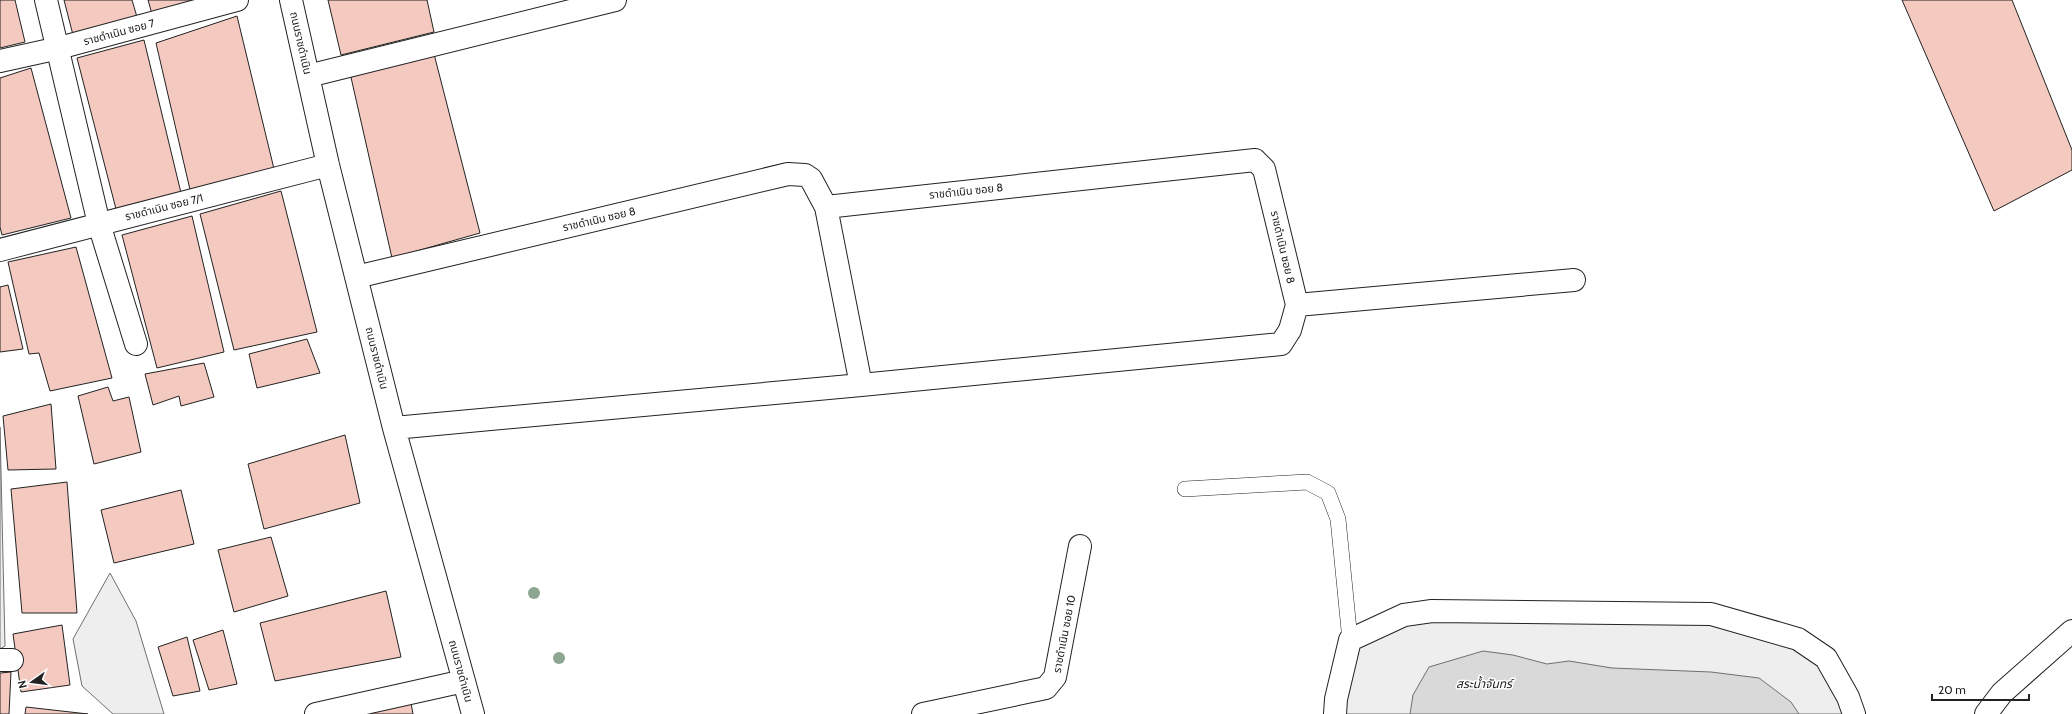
<svg xmlns="http://www.w3.org/2000/svg" width="2072" height="714" viewBox="0 0 2072 714" font-family="Cabin,'Noto Sans Thai',sans-serif">
  <rect width="100%" height="100%" fill="#fff"/>
  <path fill="#eee" stroke="#6f6f6f" d="M 110,573 L 136,621 L 164,714 L 113,714 L 82,686 L 73,639 Z
    M 1406,618 L 1711,618 L 1824,660 L 1851,714 L 1338,714 L 1359,644 Z"/>
  <path fill="#ededed" stroke="#6f6f6f" d="M 0,427 L 5,646 L 0,649 Z"/>
  <path fill="#d9d9d9" stroke="#6f6f6f" d="M 1483,651 L 1513,655 L 1547,664 L 1569,661 L 1612,668 L 1711,672 L 1759,678 L 1791,702 L 1799,714 L 1410,714 L 1413,695 L 1429,667 Z"/>
  <path fill="#f3c9c0" stroke="#222" d="M 0,0 L 15,0 L 25,42 L 0,48 Z
    M 64,0 L 132,0 L 137,17 L 73,35 Z
    M 148,0 L 200,0 L 152,14 Z
    M 328,0 L 427,0 L 434,32 L 341,55 Z
    M 1902,0 L 2012,0 L 2072,150 L 2072,170 L 1994,211 Z
    M 237,16 L 275,173 L 191,194 L 156,43 Z
    M 144,40 L 182,197 L 117,213 L 77,58 Z
    M 434,54 L 480,233 L 392,258 L 350,73 Z
    M 31,68 L 71,218 L 2,235 L 0,227 L 0,78 Z
    M 281,191 L 317,332 L 234,350 L 200,214 Z
    M 192,216 L 224,352 L 157,368 L 122,235 Z
    M 76,247 L 112,378 L 50,391 L 39,353 L 29,354 L 8,262 Z
    M 8,285 L 23,349 L 0,352 L 0,287 Z
    M 307,339 L 320,373 L 257,388 L 249,354 Z
    M 204,363 L 214,397 L 181,406 L 179,396 L 153,405 L 145,374 Z
    M 108,387 L 113,401 L 129,397 L 141,452 L 94,464 L 78,396 Z
    M 51,404 L 56,469 L 8,470 L 3,416 Z
    M 345,435 L 360,503 L 264,529 L 248,464 Z
    M 67,482 L 77,613 L 22,613 L 11,489 Z
    M 181,490 L 194,544 L 114,563 L 101,510 Z
    M 271,537 L 288,596 L 234,612 L 218,550 Z
    M 386,591 L 401,657 L 275,681 L 260,623 Z
    M 62,625 L 70,685 L 21,692 L 13,634 Z
    M 223,630 L 237,684 L 209,690 L 193,640 Z
    M 187,637 L 200,691 L 173,696 L 158,647 Z
    M 11,672 L 9,714 L 0,714 L 0,673 Z
    M 410,698 L 413,714 L 368,714 L 367,709 Z
    M 26,707 L 88,714 L 25,714 Z"/>
  <g fill="none" stroke-linecap="round" stroke-linejoin="round">
    <g stroke="#222" stroke-width="16">
      <path id="lane" d="M 1185,489 L 1307,482 L 1328,493 L 1338,519 L 1350,640"/>
    </g>
    <g stroke="#222" stroke-width="24">
      <path id="street" d="M 46,0 L 99,224 L 136,344
        M 291,0 L 328,165 L 394,428 L 473,714
        M 0,61 L 59,48 L 237,0
        M 308,76 L 615,0
        M 0,250 L 328,165
        M 356,277 L 788,174 L 805,175 L 811,179 L 826,207 L 861,385
        M 1297,305 L 1574,280
        M 394,428 L 861,385 L 1281,344 L 1290,330 L 1297,305 L 1264,169 L 1255,160 L 826,207
        M 0,660 L 12,660
        M 316,714 L 464,681
        M 923,714 L 1046,688 L 1055,677 L 1080,546
        M 1335,714 L 1336,699 L 1350,640 L 1404,615 L 1432,611 L 1711,614 L 1798,639 L 1826,658 L 1848,697 L 1854,714
        M 1986,714 L 2002,693 L 2072,631"/>
    </g>
    <use href="#lane" stroke="#fff" stroke-width="15"/>
    <use href="#street" stroke="#fff" stroke-width="22"/>
  </g>
  <g fill="#8da692">
    <circle cx="534" cy="593" r="6"/>
    <circle cx="559" cy="658" r="6"/>
  </g>
  <g text-anchor="middle" dominant-baseline="central" stroke-width="3" stroke-linejoin="round" paint-order="stroke">
    <g font-size="11" fill="#222" stroke="#fff">
      <text transform="translate(119 32) rotate(-15)">ราชดำเนิน ซอย 7</text>
      <text transform="translate(301 43) rotate(77)">ถนนราชดำเนิน</text>
      <text transform="translate(966 191) rotate(-6)">ราชดำเนิน ซอย 8</text>
      <text transform="translate(164 207) rotate(-14)">ราชดำเนิน ซอย 7/1</text>
      <text transform="translate(599 219) rotate(-13)">ราชดำเนิน ซอย 8</text>
      <text transform="translate(1283 247) rotate(77)">ราชดำเนิน ซอย 8</text>
      <text transform="translate(377 358) rotate(76)">ถนนราชดำเนิน</text>
      <text transform="translate(1064 634) rotate(-79)">ราชดำเนิน ซอย 10</text>
      <text transform="translate(461 671) rotate(75)">ถนนราชดำเนิน</text>
    </g>
    <g font-size="12" font-style="italic" fill="#222" stroke="#fff">
      <text x="1484" y="683">สระน้ำจันทร์</text>
    </g>
  </g>
  <g transform="translate(32 682) rotate(256)" stroke="#ffffff" stroke-width="3" paint-order="stroke">
  <path d="M0-3L7 15L0 10L-7 15Z" fill="#222222"/>
  <text y="-6" font-size="11" font-weight="bold" text-anchor="middle" fill="#222222">N</text>
  </g>
  <path d="M1932 694v6h97v-6" fill="none" stroke="#222222" stroke-width="2"/>
  <text x="1938" y="694" font-size="12" fill="#222222" stroke="#ffffff" stroke-width="3" paint-order="stroke">20 m</text>
</svg>
